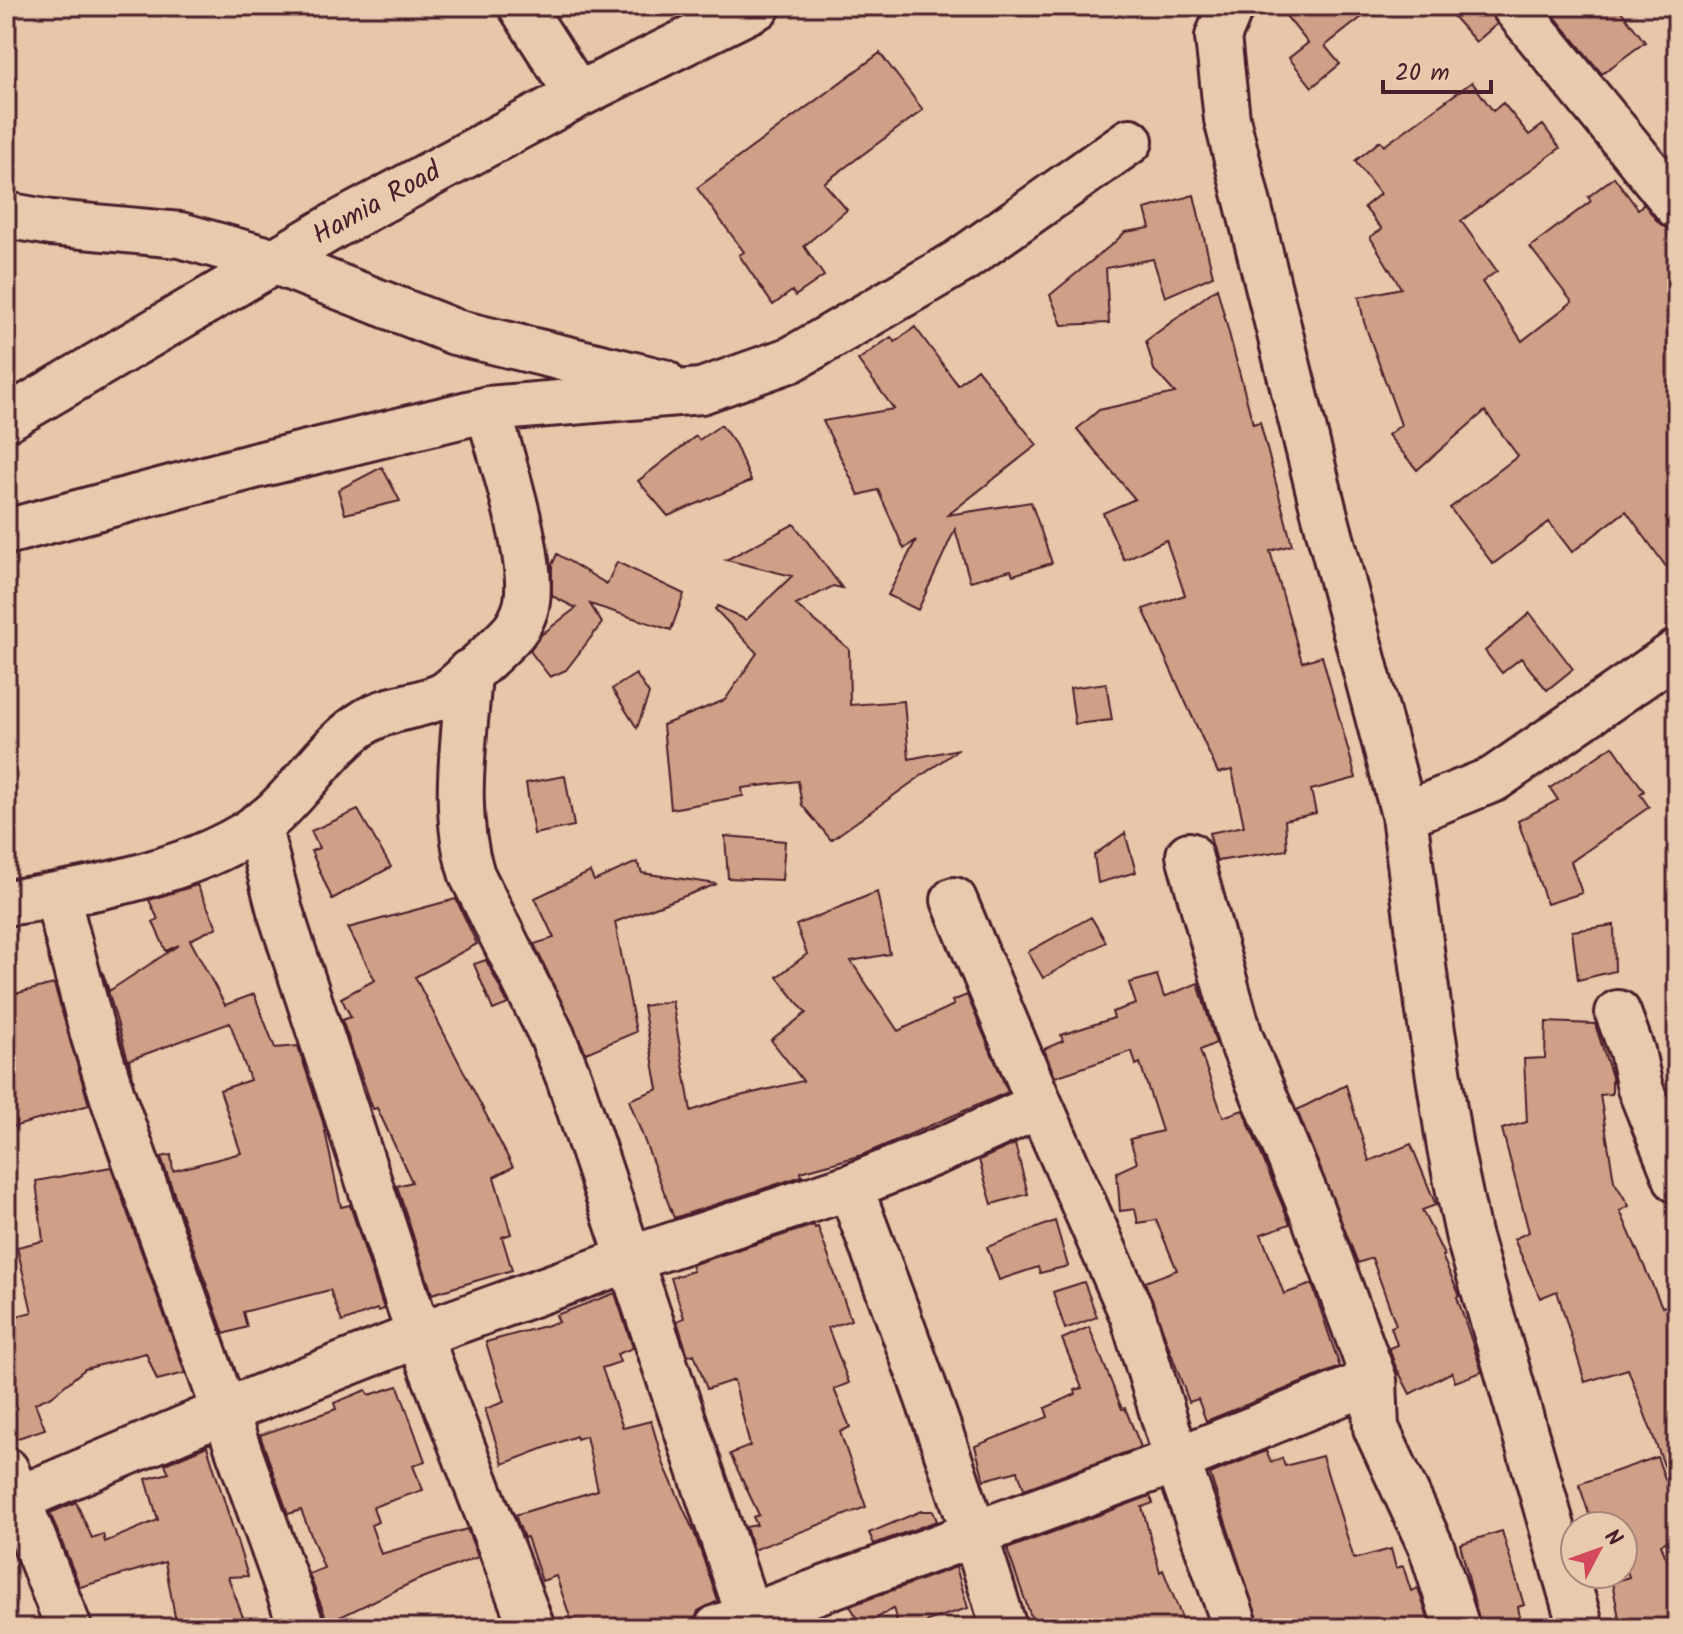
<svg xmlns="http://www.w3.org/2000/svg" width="1683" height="1634" viewBox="0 0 1683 1634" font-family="Kalam,sans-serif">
  <rect width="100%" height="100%" fill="#e7c6aa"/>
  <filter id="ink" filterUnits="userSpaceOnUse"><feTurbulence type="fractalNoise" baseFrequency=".0125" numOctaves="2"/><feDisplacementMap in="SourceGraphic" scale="16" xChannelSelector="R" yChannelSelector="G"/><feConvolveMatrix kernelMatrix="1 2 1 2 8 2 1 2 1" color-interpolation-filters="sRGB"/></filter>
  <g filter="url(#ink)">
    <path fill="#d09f87" stroke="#4a1f2b" stroke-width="2" d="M 1278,6 L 1376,6 L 1325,46 L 1340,64 L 1312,87 L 1289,58 L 1308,43 Z
      M 1444,6 L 1486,6 L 1497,24 L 1476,42 Z
      M 1546,6 L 1617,6 L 1645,42 L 1602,74 Z
      M 880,53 L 923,110 L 824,183 L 847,210 L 804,246 L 824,276 L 795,296 L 792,291 L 773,305 L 739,255 L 744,252 L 697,188 Z
      M 1472,82 L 1493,111 L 1503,103 L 1529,135 L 1543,125 L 1560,148 L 1461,221 L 1497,271 L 1482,282 L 1522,341 L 1572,302 L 1530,247 L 1591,201 L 1588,197 L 1614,177 L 1638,209 L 1644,204 L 1658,222 L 1667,229 L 1677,230 L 1677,509 L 1666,518 L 1677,533 L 1677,582 L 1626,511 L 1572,552 L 1549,522 L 1493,564 L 1450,508 L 1518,456 L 1485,411 L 1417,470 L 1388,435 L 1401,425 L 1364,322 L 1359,297 L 1401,288 L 1370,237 L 1382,229 L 1364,207 L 1380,194 L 1355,161 L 1380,141 L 1384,146 Z
      M 1194,195 L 1213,276 L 1165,297 L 1153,259 L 1106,268 L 1109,323 L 1062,325 L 1050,295 L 1116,241 L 1125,232 L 1150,228 L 1145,209 Z
      M 1217,288 L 1253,424 L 1260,422 L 1292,545 L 1270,551 L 1302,662 L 1322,656 L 1356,778 L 1311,790 L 1316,813 L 1285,820 L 1287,850 L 1217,861 L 1209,833 L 1244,826 L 1232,770 L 1218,773 L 1143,609 L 1185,595 L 1166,540 L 1124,560 L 1103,513 L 1135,499 L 1077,429 L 1099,410 L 1175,393 L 1154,370 L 1146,341 Z
      M 915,327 L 958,385 L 977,369 L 1037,445 L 948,515 L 1031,502 L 1052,563 L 1013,575 L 1011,570 L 970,581 L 955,529 L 918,610 L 888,595 L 916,540 L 904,549 L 878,490 L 859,495 L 823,421 L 894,409 L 858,360 L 891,337 L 895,342 Z
      M 721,425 L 735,444 L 751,481 L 668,516 L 638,481 L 696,436 L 699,440 Z
      M 382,467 L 400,501 L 345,514 L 338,490 Z
      M 794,524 L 842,588 L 833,586 L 796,605 L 849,649 L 850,705 L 904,701 L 909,759 L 959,749 L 831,840 L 802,805 L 798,781 L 742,788 L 743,796 L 671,809 L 663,725 L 725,700 L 757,653 L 715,609 L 718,606 L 746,620 L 792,576 L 726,560 Z
      M 557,554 L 607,584 L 617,562 L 684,594 L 671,630 L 590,604 L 602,623 L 566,670 L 550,677 L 530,651 L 541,635 L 576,608 L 552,596 L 552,565 Z
      M 1530,613 L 1573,669 L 1547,690 L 1521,658 L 1502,673 L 1485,651 Z
      M 636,674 L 649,694 L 637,728 L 612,689 Z
      M 1106,683 L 1112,720 L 1075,724 L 1070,688 Z
      M 1613,746 L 1644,791 L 1640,794 L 1649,807 L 1571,862 L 1582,893 L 1547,904 L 1518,821 L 1558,800 L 1550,788 Z
      M 565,776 L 574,826 L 534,834 L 526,783 Z
      M 358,810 L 391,867 L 332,899 L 311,851 L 319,848 L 311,831 Z
      M 1125,833 L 1136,872 L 1098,883 L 1094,855 Z
      M 725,836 L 785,841 L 782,880 L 728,878 Z
      M 637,862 L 642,873 L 717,884 L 615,922 L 636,1032 L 586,1053 L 534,944 L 554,938 L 535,898 L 590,872 L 594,881 Z
      M 197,885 L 217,927 L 190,940 L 225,1005 L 254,994 L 275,1048 L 298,1046 L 323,1122 L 341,1207 L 350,1205 L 384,1309 L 378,1311 L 377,1309 L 342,1322 L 330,1290 L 243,1312 L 247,1327 L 224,1334 L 161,1157 L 171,1155 L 173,1171 L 241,1153 L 220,1090 L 250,1080 L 230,1023 L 129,1060 L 134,1081 L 103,973 L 109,991 L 179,945 L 166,951 L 153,922 L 158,919 L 149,900 Z
      M 877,892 L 890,954 L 851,961 L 898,1031 L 954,1005 L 952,1001 L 967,995 L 1008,1092 L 862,1155 L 801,1172 L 802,1176 L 674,1218 L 629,1100 L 658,1089 L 643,1006 L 672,1001 L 691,1111 L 723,1100 L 803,1081 L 771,1040 L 806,1013 L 777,977 L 807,954 L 796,925 Z
      M 456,899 L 477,944 L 415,977 L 513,1167 L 494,1177 L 511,1234 L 502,1237 L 512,1270 L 432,1294 L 397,1186 L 412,1182 L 377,1108 L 373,1109 L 342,1020 L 351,1017 L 341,998 L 375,980 L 348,928 Z
      M 1091,917 L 1106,942 L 1043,978 L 1028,952 Z
      M 1614,925 L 1615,971 L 1578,980 L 1572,931 Z
      M 486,960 L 508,1004 L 493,1010 L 474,964 Z
      M 1157,975 L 1164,997 L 1198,983 L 1216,1043 L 1200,1050 L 1223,1117 L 1243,1110 L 1290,1224 L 1261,1234 L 1284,1294 L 1312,1284 L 1340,1367 L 1206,1421 L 1198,1399 L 1189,1402 L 1145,1282 L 1177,1270 L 1156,1220 L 1138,1223 L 1135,1209 L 1120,1211 L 1117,1172 L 1137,1163 L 1130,1139 L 1162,1131 L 1140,1063 L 1136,1065 L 1132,1051 L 1055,1077 L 1044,1049 L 1063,1041 L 1061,1035 L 1114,1018 L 1112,1012 L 1136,1004 L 1129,983 Z
      M 54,984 L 89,1105 L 6,1129 L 6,996 Z
      M 1546,1022 L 1595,1024 L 1612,1077 L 1612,1094 L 1600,1095 L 1614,1181 L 1629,1206 L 1620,1211 L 1662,1307 L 1677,1303 L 1677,1492 L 1674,1492 L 1628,1369 L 1585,1382 L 1557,1291 L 1540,1298 L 1514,1239 L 1529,1232 L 1502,1129 L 1527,1122 L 1524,1059 L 1545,1058 Z
      M 1346,1085 L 1369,1161 L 1411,1144 L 1436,1205 L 1422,1210 L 1444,1255 L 1442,1256 L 1460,1296 L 1457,1297 L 1482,1372 L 1455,1382 L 1452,1372 L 1410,1394 L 1395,1365 L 1389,1348 L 1397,1345 L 1391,1327 L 1396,1325 L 1372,1258 L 1358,1263 L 1297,1110 Z
      M 1015,1144 L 1028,1194 L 992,1204 L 979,1160 Z
      M 111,1167 L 185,1373 L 157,1380 L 146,1353 L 85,1369 L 52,1396 L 35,1403 L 45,1429 L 6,1442 L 6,1319 L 32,1312 L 17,1247 L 43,1241 L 36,1181 Z
      M 1055,1221 L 1068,1266 L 1040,1273 L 1038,1267 L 999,1280 L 987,1247 Z
      M 814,1225 L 815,1228 L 818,1227 L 851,1320 L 828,1328 L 849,1383 L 834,1389 L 850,1427 L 840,1432 L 866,1507 L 753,1550 L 746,1527 L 757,1525 L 753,1517 L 759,1515 L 730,1454 L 750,1446 L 734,1380 L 707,1389 L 694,1354 L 688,1356 L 677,1321 L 684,1318 L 671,1278 L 693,1271 L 691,1265 Z
      M 1084,1282 L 1097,1317 L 1065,1329 L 1053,1292 Z
      M 615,1293 L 633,1348 L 617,1354 L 620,1362 L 602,1368 L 623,1428 L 651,1421 L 664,1465 L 694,1532 L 718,1601 L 698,1611 L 693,1627 L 690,1628 L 574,1628 L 556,1576 L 542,1581 L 527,1537 L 524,1538 L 515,1515 L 598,1490 L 586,1436 L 577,1439 L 576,1436 L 503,1464 L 485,1409 L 504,1402 L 486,1342 L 559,1322 L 556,1315 Z
      M 1089,1327 L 1122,1409 L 1125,1408 L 1141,1447 L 1024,1489 L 1018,1471 L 984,1480 L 975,1446 L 1048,1417 L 1045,1408 L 1076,1394 L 1075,1390 L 1082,1388 L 1062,1339 Z
      M 398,1386 L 425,1461 L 413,1466 L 423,1490 L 373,1507 L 378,1522 L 371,1525 L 381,1554 L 467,1529 L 478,1557 L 415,1581 L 328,1623 L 309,1574 L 324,1568 L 301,1510 L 288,1514 L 260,1435 L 336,1409 L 334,1403 L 366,1390 L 369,1395 Z
      M 207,1446 L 248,1576 L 228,1577 L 247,1628 L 177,1628 L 165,1562 L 80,1587 L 50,1513 L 76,1502 L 92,1538 L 103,1534 L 105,1542 L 158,1520 L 146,1479 L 169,1473 L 165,1464 Z
      M 1266,1451 L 1271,1462 L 1282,1458 L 1285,1466 L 1322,1456 L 1354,1559 L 1391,1549 L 1396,1568 L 1403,1566 L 1411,1591 L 1418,1588 L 1431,1628 L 1260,1628 L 1210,1474 Z
      M 1657,1457 L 1677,1512 L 1677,1537 L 1661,1544 L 1677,1590 L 1677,1628 L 1621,1628 L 1612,1582 L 1629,1577 L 1623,1558 L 1623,1526 L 1593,1526 L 1579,1484 Z
      M 1150,1496 L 1153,1503 L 1142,1507 L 1160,1572 L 1163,1570 L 1186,1628 L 1035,1628 L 1007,1549 Z
      M 921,1511 L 933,1511 L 937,1521 L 874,1544 L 869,1533 Z
      M 1502,1531 L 1524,1605 L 1518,1607 L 1522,1628 L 1481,1628 L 1460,1544 Z
      M 956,1567 L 968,1608 L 927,1621 L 929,1628 L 899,1628 L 893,1608 L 863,1627 L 850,1606 Z"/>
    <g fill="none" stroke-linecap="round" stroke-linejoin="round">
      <g stroke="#4a1f2b" stroke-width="50">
        <path id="minor" d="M 521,6 L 578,95
          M 1231,6 L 1218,37 L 1227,119 L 1323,508 L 1404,815 L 1428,1005 L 1450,1148 L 1468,1234 L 1581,1628
          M 1514,6 L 1677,206
          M 6,215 L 51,223 L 180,235 L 276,262 L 455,332 L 663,382
          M 6,419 L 336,225 L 578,95 L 758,6
          M 6,532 L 254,466 L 488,409 L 701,391 L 792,359 L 959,262 L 1130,141
          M 469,672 C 465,739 451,810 472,875 L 552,1036 L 569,1078 L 753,1628
          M 1404,815 L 1494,779 L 1677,652
          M 258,825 L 280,911 L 419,1335 L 532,1628
          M 1189,855 L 1240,1037 L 1312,1211 L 1374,1380 L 1376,1428 L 1432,1549 L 1457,1628
          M 57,896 L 93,1034 L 114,1101 L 302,1628
          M 954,900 L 1040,1105 L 1133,1316 L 1177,1460 L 1236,1628
          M 6,903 C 88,891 203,871 269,818 C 304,789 328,744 368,720 C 390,707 418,707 442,696 C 452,691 506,641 514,631 C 518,626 523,616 525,610 C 539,568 500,454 488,409
          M 1618,1013 L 1632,1051 L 1640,1088 L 1677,1180
          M 850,1187 C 905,1333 959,1479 1004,1628
          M 6,1470 L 69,1628
          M 6,1504 L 225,1411 L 419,1335 L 630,1259 L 850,1187 L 948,1147 L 1040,1105
          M 717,1628 L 1177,1460 L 1374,1380"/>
      </g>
      <use href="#minor" stroke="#e8cbaf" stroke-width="44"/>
    </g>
  </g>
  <g text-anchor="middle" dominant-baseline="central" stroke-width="8" stroke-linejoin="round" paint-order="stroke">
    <g font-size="28" fill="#4a1f2b" stroke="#e8cbaf">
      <text transform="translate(377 204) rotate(-29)">Hamia Road</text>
    </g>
  </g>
  <rect width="1683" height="1634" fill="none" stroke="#e8cbaf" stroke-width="32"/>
  <rect x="16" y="16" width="1651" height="1602" fill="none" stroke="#4a1f2b" stroke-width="3" filter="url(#ink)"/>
  <g transform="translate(1599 1550) rotate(49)"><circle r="38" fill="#e8cbaf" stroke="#a9867a" stroke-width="2"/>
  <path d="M0-6L14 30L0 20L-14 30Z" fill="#d1495b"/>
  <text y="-12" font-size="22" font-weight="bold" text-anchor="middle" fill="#4a1f2b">N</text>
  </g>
  <path d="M1383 80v12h108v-12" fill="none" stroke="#4a1f2b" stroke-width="4"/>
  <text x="1395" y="80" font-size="24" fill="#4a1f2b" stroke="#e8cbaf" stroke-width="6" paint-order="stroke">20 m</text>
</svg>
